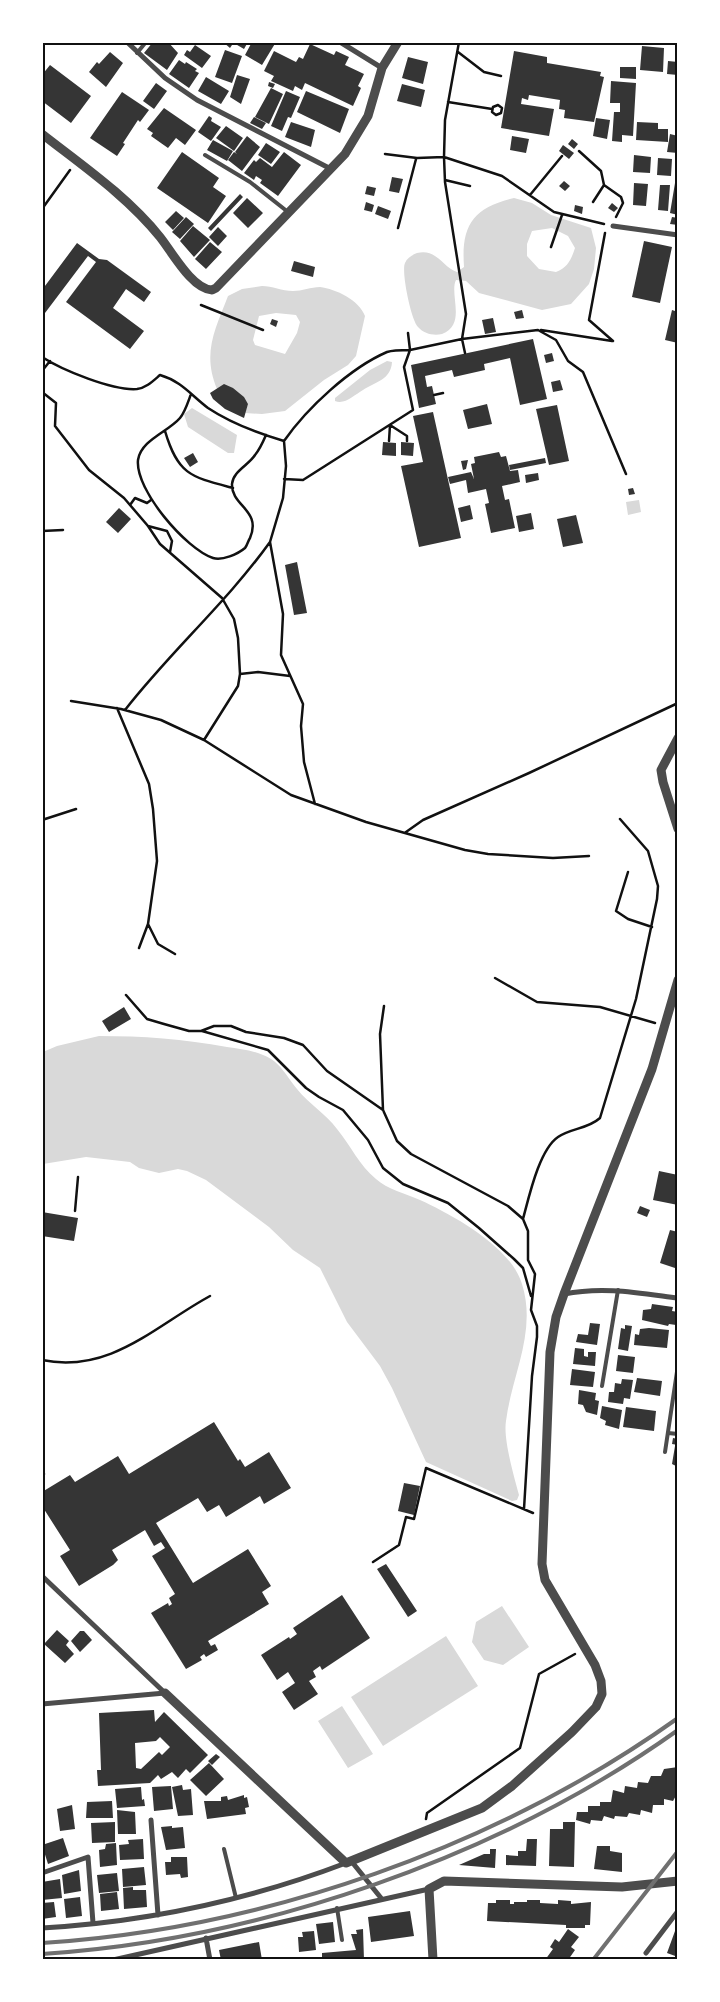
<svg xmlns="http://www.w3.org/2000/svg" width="720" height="2002" viewBox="0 0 720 2002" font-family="Barlow,sans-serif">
  <rect width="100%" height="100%" fill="#fff"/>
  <path fill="#d9d9d9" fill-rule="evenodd" d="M 514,198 L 532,203 L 551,215 L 591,228 L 596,248 L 594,269 L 589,284 L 571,304 L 542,310 L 479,293 L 466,281 L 456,280 C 449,294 467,325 442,334 C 434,336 424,334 418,327 C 411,320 401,271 405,263 C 407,258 412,255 417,253 C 437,248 443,268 457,272 L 464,267 C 461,225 473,208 514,198 ZM 552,228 L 568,236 L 575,248 C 571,260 568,267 556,272 L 539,269 L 527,256 L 527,244 L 532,231 Z
    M 262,286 C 272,286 282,291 293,291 C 302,291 311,287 320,287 C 336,289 359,300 365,316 L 356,356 L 348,365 L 324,380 L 285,411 L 262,414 L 245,413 L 248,404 C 239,390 233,388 217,389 C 202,353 215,330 228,296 L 242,289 ZM 276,313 L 296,315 L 300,322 L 297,333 L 285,354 L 255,345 L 253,340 L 259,316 Z
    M 387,361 L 392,362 C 391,380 375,382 363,390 C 354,395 345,405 335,401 L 335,398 L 370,370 Z
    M 192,408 L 237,435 L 234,453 L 228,453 L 188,427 L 184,414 Z
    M 639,500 L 641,512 L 628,515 L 626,502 Z
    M 99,1036 C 142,1036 184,1039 227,1047 C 239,1049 252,1050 263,1055 C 280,1061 286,1076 297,1089 C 309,1104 326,1114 337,1129 C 351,1146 359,1165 376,1179 C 387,1189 406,1194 420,1200 C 453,1215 511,1247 522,1284 C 537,1332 512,1374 506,1421 C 503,1439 514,1476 519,1495 L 517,1500 L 512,1501 L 426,1462 L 392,1388 L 380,1366 L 347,1322 L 320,1268 L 293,1250 L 269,1227 L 206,1180 L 187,1171 L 178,1169 L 159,1173 L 139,1168 L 130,1162 L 86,1157 L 43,1164 L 43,1052 L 57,1046 Z
    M 502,1606 L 529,1647 L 503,1665 L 484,1660 L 472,1642 L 476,1622 Z
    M 446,1636 L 478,1686 L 383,1746 L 351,1697 Z
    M 342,1706 L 373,1754 L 348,1768 L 318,1721 Z"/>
  <path fill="#353535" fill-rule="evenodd" d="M 153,42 L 168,42 L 178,53 L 167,70 L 144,53 Z
    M 223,42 L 230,42 L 232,45 L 230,48 Z
    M 232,42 L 248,42 L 244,49 Z
    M 252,42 L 276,42 L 262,65 L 245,55 Z
    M 310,44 L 334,55 L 336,51 L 349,57 L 345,65 L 364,74 L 358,86 L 361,88 L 353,106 L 305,83 L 302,90 L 295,86 L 293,91 L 271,81 L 274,76 L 264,71 L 274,51 L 296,62 L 299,57 L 303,59 Z
    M 195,45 L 211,56 L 202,68 L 184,55 L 187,50 L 190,52 Z
    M 642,46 L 664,48 L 663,72 L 640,70 Z
    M 225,50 L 242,56 L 232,83 L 215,77 Z
    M 514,51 L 547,57 L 547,63 L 601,72 L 600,76 L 604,77 L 594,122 L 564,118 L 565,110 L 559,109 L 560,100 L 529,95 L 528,100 L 522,98 L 521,104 L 554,109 L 549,136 L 501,128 Z
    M 110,52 L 123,63 L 106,87 L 89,72 L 97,62 L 99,64 Z
    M 408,57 L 428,62 L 423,84 L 402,78 Z
    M 179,60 L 185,64 L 186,62 L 197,69 L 195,71 L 199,73 L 189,88 L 169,74 Z
    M 668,61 L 678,62 L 678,75 L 667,74 Z
    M 50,65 L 91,96 L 71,123 L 42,101 L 42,75 Z
    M 620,67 L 636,67 L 636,79 L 620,78 Z
    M 237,75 L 250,79 L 241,104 L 230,97 Z
    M 206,77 L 229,91 L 221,104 L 198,91 Z
    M 611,81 L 636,83 L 633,136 L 622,135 L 622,142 L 612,141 L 614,112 L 620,112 L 620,103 L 610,103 Z
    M 269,82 L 275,84 L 273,88 L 268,86 Z
    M 156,83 L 167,91 L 154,109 L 143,101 Z
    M 402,84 L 425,90 L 421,107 L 397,101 Z
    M 271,88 L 283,94 L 269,124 L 255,117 Z
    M 286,91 L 300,97 L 291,118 L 288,117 L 282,131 L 271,126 Z
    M 306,91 L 349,109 L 340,133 L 297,112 Z
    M 122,92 L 149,110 L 140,122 L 138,120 L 123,143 L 125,144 L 117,156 L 90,138 Z
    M 164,108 L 196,130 L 185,145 L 176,138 L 168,148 L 151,136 L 153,133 L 147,129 Z
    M 209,116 L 212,118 L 211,121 L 221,127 L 211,141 L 198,132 Z
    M 254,117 L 266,123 L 262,129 L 250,123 Z
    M 596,118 L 610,120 L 607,139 L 593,136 Z
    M 291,122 L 315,130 L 311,147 L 285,137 Z
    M 637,122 L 658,123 L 658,129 L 668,129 L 668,142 L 636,140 Z
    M 226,126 L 243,138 L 234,151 L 216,138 Z
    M 670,134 L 678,136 L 678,153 L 667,152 Z
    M 247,136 L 260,147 L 242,171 L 228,160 L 234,152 L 237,154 L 235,152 Z
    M 512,136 L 529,139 L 526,153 L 510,150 Z
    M 572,139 L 578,144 L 574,149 L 568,144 Z
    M 213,140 L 233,151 L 227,161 L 207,150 Z
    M 266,143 L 280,152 L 271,164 L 258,155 Z
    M 563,145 L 574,153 L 569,159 L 559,151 Z
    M 182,152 L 219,178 L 213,187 L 226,196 L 208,223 L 157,188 Z
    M 284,152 L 301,165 L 278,196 L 260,183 L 262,180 L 256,176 L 254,180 L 244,173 L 254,160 L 256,162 L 260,158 L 272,167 Z
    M 634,155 L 651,157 L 650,173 L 633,172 Z
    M 658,158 L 672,159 L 671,176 L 657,175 Z
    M 392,177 L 403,179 L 399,193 L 389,191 Z
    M 564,181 L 570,186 L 565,191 L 559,186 Z
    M 634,183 L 648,184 L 646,206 L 633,205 Z
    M 675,183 L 678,184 L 678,215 L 670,213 Z
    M 660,185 L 670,185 L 668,211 L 658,210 Z
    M 367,186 L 376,188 L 374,196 L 365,194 Z
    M 240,194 L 243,197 L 211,231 L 208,228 Z
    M 247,198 L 263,213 L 248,228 L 233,213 Z
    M 366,202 L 374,205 L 372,212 L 364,210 Z
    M 612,203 L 618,208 L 614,212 L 608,208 Z
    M 575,205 L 583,207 L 582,214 L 574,211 Z
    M 378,206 L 391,211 L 388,219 L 375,214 Z
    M 176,211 L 184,218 L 173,230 L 165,222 Z
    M 186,217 L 194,224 L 180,239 L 172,232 Z
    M 672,217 L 678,218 L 678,225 L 670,224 Z
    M 193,226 L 210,240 L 194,257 L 180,241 Z
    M 218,227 L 227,236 L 218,246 L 209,237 Z
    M 644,241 L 672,247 L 660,303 L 632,297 Z
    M 210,242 L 222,252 L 206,269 L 195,259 Z
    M 77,243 L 99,259 L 107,260 L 151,292 L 144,302 L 126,289 L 113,308 L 144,331 L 130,349 L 66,302 L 96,262 L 88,256 L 45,313 L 42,311 L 42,290 Z
    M 294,261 L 315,267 L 313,277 L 291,271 Z
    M 522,310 L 524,318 L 516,319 L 514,312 Z
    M 672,310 L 678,312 L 678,343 L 665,340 Z
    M 493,318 L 496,332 L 485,334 L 482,320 Z
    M 272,319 L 278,321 L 276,327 L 270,324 Z
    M 533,339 L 547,399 L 520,405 L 510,358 L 484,364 L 485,370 L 454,377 L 452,370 L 425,376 L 427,387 L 432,386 L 436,404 L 419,408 L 411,365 Z
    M 552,353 L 554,361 L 546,363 L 544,355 Z
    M 560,380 L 563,390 L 553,392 L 551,382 Z
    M 224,384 L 233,388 L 244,397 L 248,404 L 244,418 L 225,409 L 213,399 L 210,393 Z
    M 487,404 L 492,424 L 468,429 L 463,410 Z
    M 557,405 L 569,461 L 549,465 L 536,409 Z
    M 433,412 L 461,538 L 419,547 L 401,466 L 423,462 L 413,416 Z
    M 383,442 L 396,443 L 396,456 L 382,455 Z
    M 401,442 L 414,443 L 413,456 L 401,455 Z
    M 499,452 L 501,457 L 506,456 L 510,471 L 518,470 L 520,482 L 502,486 L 505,500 L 509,499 L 515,528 L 491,533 L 485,504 L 489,503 L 486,489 L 468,493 L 466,480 L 450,484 L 448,477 L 471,472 L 474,479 L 471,464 L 475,463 L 474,457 Z
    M 193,453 L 198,462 L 190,467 L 184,458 Z
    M 545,458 L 546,463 L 510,470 L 509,465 Z
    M 468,460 L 466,469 L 463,470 L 461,461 Z
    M 538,473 L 539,480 L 526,483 L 525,475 Z
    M 633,488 L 635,494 L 629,495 L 628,489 Z
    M 470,505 L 473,519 L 461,522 L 458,508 Z
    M 119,508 L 131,519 L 118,533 L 106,522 Z
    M 531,513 L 534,529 L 519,532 L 516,516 Z
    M 576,515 L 583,543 L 563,547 L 557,519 Z
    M 297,562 L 307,613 L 294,615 L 285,565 Z
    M 124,1007 L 131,1019 L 109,1032 L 102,1021 Z
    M 659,1171 L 678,1175 L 678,1205 L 653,1200 Z
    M 640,1206 L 650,1210 L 647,1217 L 637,1213 Z
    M 42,1212 L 78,1218 L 74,1241 L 42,1236 Z
    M 670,1230 L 678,1232 L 678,1269 L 660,1263 Z
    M 652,1304 L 673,1307 L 672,1311 L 678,1312 L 676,1325 L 669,1324 L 668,1326 L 642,1320 L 643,1310 L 651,1309 Z
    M 590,1323 L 600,1324 L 597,1345 L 576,1342 L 578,1334 L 588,1335 Z
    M 625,1325 L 632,1326 L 628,1351 L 618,1349 L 621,1328 L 625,1329 Z
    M 649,1328 L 669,1330 L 667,1348 L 634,1345 L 635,1334 L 639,1335 L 640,1329 Z
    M 575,1348 L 584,1349 L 584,1356 L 588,1357 L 588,1352 L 596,1352 L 595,1366 L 573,1364 Z
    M 618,1355 L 635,1357 L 633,1373 L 616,1371 Z
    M 572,1369 L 595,1372 L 593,1387 L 570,1385 Z
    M 637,1378 L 662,1381 L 660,1396 L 634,1392 Z
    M 622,1379 L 633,1380 L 630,1399 L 624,1398 L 623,1404 L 608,1402 L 609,1392 L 614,1392 L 615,1383 L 621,1384 Z
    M 579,1390 L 596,1393 L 595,1400 L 599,1401 L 597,1415 L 586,1412 L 583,1405 L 578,1404 Z
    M 602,1406 L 622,1410 L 619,1429 L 605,1425 L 606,1421 L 600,1418 Z
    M 626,1407 L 656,1411 L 654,1431 L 623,1427 Z
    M 214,1422 L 238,1461 L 240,1459 L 245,1467 L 269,1452 L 291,1488 L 264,1504 L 260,1496 L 226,1517 L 219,1505 L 207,1512 L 198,1498 L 156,1523 L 193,1583 L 248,1549 L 271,1586 L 262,1592 L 269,1604 L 208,1641 L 211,1646 L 215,1644 L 218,1650 L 206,1657 L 204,1654 L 200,1657 L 202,1660 L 186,1669 L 151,1613 L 168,1603 L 169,1606 L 172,1604 L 169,1598 L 175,1594 L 152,1556 L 165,1548 L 161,1542 L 154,1546 L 145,1530 L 112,1550 L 118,1560 L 113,1565 L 79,1586 L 60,1556 L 70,1550 L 42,1506 L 42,1492 L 70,1475 L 75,1482 L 118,1456 L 129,1474 Z
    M 673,1438 L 678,1439 L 678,1445 L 672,1444 Z
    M 675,1446 L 678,1446 L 678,1467 L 672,1464 Z
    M 404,1483 L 420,1486 L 414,1515 L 398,1511 Z
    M 386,1564 L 417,1611 L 408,1617 L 377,1569 Z
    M 342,1595 L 370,1638 L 322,1670 L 320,1666 L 313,1671 L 316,1677 L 309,1681 L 318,1694 L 294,1710 L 282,1692 L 295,1683 L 288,1672 L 277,1680 L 261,1655 L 289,1637 L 290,1639 L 297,1634 L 293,1628 Z
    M 57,1630 L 69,1641 L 66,1645 L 74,1654 L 65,1663 L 44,1644 Z
    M 80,1631 L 84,1631 L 92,1640 L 80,1652 L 71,1641 Z
    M 154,1710 L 155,1722 L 164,1712 L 208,1755 L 190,1773 L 186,1769 L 178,1778 L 172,1772 L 161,1779 L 158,1775 L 150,1783 L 98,1786 L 97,1770 L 101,1770 L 99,1713 ZM 160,1737 L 170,1747 L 162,1755 L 159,1752 L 141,1769 L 136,1768 L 135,1743 L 156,1741 Z
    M 216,1754 L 220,1757 L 212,1765 L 208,1761 Z
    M 209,1763 L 224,1779 L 206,1796 L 190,1780 Z
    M 678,1767 L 678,1792 L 673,1801 L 664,1799 L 664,1805 L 653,1805 L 652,1813 L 641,1810 L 640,1815 L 629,1813 L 627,1817 L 615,1816 L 614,1819 L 604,1816 L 602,1821 L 591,1820 L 590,1824 L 576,1820 L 577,1812 L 588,1812 L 588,1806 L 600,1806 L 600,1802 L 611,1802 L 613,1790 L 624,1793 L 625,1786 L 637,1788 L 638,1782 L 648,1783 L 651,1776 L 661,1776 L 664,1769 Z
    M 182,1785 L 183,1790 L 191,1789 L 193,1815 L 178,1816 L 172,1787 Z
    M 171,1786 L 173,1809 L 154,1811 L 152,1787 Z
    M 141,1787 L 142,1800 L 144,1799 L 145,1806 L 117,1808 L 115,1789 Z
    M 244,1795 L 244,1798 L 247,1797 L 249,1807 L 245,1808 L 246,1814 L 207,1819 L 204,1801 L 221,1801 L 221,1797 L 227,1796 L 228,1800 Z
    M 112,1801 L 113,1818 L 86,1818 L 87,1802 Z
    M 72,1805 L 75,1829 L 60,1831 L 57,1809 Z
    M 117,1810 L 135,1812 L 136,1834 L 118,1834 Z
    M 42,1811 L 45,1826 L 42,1826 Z
    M 115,1822 L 115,1842 L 92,1843 L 91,1823 Z
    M 563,1822 L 575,1822 L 574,1867 L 549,1866 L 550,1829 L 563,1829 Z
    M 172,1826 L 172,1828 L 183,1827 L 185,1848 L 166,1850 L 161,1827 Z
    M 63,1838 L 69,1856 L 48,1864 L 42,1845 Z
    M 143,1839 L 144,1859 L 120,1860 L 119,1845 L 129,1844 L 128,1840 Z
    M 527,1839 L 537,1839 L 536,1866 L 506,1865 L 506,1855 L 518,1856 L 518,1851 L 526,1851 Z
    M 116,1843 L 117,1865 L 100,1867 L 99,1850 L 105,1849 L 106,1844 Z
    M 597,1846 L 610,1846 L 610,1851 L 622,1853 L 622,1872 L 594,1869 Z
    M 490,1849 L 496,1849 L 495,1868 L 459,1865 L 484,1854 L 490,1854 Z
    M 171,1857 L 187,1857 L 188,1877 L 181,1878 L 180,1874 L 166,1875 L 165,1862 L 171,1862 Z
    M 144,1867 L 146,1885 L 123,1887 L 122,1869 Z
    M 79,1870 L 81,1891 L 64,1894 L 62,1875 Z
    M 117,1873 L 119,1891 L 99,1893 L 97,1875 Z
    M 60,1879 L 62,1898 L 42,1900 L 42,1882 Z
    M 133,1887 L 133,1890 L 146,1890 L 147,1907 L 124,1909 L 123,1888 Z
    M 117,1892 L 119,1909 L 101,1911 L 100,1894 Z
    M 80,1897 L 82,1916 L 66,1918 L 64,1899 Z
    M 496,1900 L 510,1900 L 510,1904 L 514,1904 L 514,1902 L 527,1902 L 527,1900 L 540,1900 L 540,1903 L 558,1904 L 558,1900 L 571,1901 L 571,1904 L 591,1902 L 590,1925 L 585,1925 L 585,1928 L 566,1928 L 566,1925 L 487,1921 L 488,1903 L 496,1903 Z
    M 54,1902 L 56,1917 L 42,1919 L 42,1903 Z
    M 410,1911 L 414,1936 L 371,1942 L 368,1917 Z
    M 333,1922 L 335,1942 L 319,1944 L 316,1924 Z
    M 363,1929 L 364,1960 L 322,1960 L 322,1953 L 356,1950 L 351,1934 L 357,1934 L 356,1930 Z
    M 568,1929 L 579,1937 L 571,1947 L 575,1950 L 568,1960 L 545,1960 L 553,1949 L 550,1947 L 555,1939 L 559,1942 Z
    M 314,1931 L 316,1950 L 299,1952 L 298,1937 L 303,1937 L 302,1932 Z
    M 675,1931 L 678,1932 L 678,1957 L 667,1953 Z
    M 259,1942 L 262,1960 L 221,1960 L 219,1950 Z"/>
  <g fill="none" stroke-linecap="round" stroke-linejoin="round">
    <path stroke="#111" stroke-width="2.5" d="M 459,42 L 445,120 L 444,157 L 445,182 L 466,314 L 462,339 L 465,353
      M 458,52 L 484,72 L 501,76
      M 448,102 L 492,109
      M 498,105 L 502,108 L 501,113 L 496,115 L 492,112 L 493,107 Z
      M 579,151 L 601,171 L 604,185 L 593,202
      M 385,154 L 417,158 L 444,157 L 502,176 L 554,212 L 604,224
      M 445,180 L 470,186
      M 604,185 L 621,197 L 623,203 L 616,217
      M 530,195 L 562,156
      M 42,209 L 70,170
      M 398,228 L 416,159
      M 605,233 L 589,320 L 613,341
      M 551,247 L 562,215
      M 201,305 L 263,330
      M 541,330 L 612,341
      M 408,333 L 410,350 L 462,339 L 538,330 L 556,340 L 568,361 L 583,372 L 626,474
      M 42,357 C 62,370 113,391 137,389 C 146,388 153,381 160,375 C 181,381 191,395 208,408 C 232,424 257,433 284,441 C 307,408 350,368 387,352 C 393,350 403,350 410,350 L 404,367 L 413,410 L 303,480 L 284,479
      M 42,371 L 50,361
      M 42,392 L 56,403 L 55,426 L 89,470 L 124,498 L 148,526 L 160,544 L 222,598 L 234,619 L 238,638 L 240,674 L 238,686 L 204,740
      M 191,394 C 188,402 185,412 180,418 C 168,432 141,440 138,460 C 135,490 186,549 213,558 C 222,561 238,554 245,548 C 247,546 248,541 250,538 C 262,510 231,506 232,484 C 233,471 249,465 255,455 C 260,449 263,442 266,435
      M 434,395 L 443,393
      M 390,425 L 407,436 L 407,441
      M 165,431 C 178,475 191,477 233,488
      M 284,441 L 286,466 L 283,498 L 270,542 L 283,614 L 281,655 L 303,704 L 301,726 L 304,762 L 315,804
      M 389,441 L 390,425
      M 130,505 L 135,498 L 147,503 L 151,500
      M 148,526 L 167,531 L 172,541 L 170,552
      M 42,531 L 63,530
      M 240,674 L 258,672 L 290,676
      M 71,701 L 121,709 L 161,720 L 204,740 L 291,795 L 366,822 L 465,850 L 488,854 L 553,858 L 589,856
      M 117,708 L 149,784 L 153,809 L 157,861 L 148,924 L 158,944 L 175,954
      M 125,710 C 170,652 227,602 270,542
      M 42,820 L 76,809
      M 406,832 L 423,820 L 529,773 L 678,703
      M 628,872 L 616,911 L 628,919 L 652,927
      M 139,948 L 148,924
      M 495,978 L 537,1002 L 600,1007 L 655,1023
      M 126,995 L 147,1019 L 164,1024 L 189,1031 L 201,1031 L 214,1026 L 231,1026 L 246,1032 L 284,1038 L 303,1045 L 327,1071 L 383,1110 L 397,1141 L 411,1154 L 508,1206 L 523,1219 L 528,1231 L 528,1260 L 535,1274 L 531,1310 L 537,1326 L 537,1337 L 532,1376 L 524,1509
      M 202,1031 L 268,1050 L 306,1088 L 319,1097 L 343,1110 L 368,1140 L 383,1168 L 403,1184 L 448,1203 L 479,1228 L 514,1259 L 523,1268 L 531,1296
      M 383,1110 L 380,1034 L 384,1006
      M 75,1211 L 78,1177
      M 523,1219 C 529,1197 539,1150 558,1137 C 571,1128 588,1129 600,1118 L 636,999 L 657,899 L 658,886 L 648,851 L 620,819
      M 42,1360 C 110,1374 155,1326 210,1296
      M 42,1475 L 44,1474
      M 373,1562 L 399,1545 L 406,1517 L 414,1519 L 426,1468 L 533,1513
      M 426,1819 L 427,1813 L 520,1748 L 539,1674 L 575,1654"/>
    <path stroke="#4c4c4c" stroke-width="4" d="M 137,53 L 146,42
      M 205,155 L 250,182 L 288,212
      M 602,1386 L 618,1290
      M 668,1433 L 678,1434
      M 665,1452 L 678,1365
      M 224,1849 L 236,1898
      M 337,1908 L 342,1940"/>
    <path stroke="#4c4c4c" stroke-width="5" d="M 127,42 L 165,78 L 197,100 L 331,169
      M 340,42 L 382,68
      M 613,226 L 678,235
      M 564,1294 C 603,1286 639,1293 678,1298
      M 42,1576 L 165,1693
      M 42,1704 L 165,1693
      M 151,1820 L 158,1915
      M 352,1862 L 381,1898
      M 42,1873 L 88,1857 L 93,1923
      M 42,1928 C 146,1922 249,1900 346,1863
      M 206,1938 L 210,1960
      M 646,1953 L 678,1911
      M 113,1960 L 429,1889"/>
    <path stroke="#4c4c4c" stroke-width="9" d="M 42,134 C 83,166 127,196 160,237 C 172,252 192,289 212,290 L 216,288 L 345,154 L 368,116 L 382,68 L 398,42
      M 678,738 L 661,770 L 663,782 L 678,829
      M 165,1693 L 346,1863 L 482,1808 L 512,1786 L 572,1732 L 596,1707 L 602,1694 L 601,1681 L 595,1665 L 545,1580 L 542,1564 L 550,1352 L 556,1317 L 564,1294 L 652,1069 L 678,980
      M 433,1960 L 429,1889 L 444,1881 L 622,1887 L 678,1881"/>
    <path stroke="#707070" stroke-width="4" d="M 42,1943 C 264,1929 497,1847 678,1718
      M 42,1954 C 260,1940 500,1857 678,1730
      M 593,1960 L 678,1851"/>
  </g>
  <rect width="720" height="2002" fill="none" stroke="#ffffff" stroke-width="88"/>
  <rect x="44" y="44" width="632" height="1914" fill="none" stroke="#111" stroke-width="2"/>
</svg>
